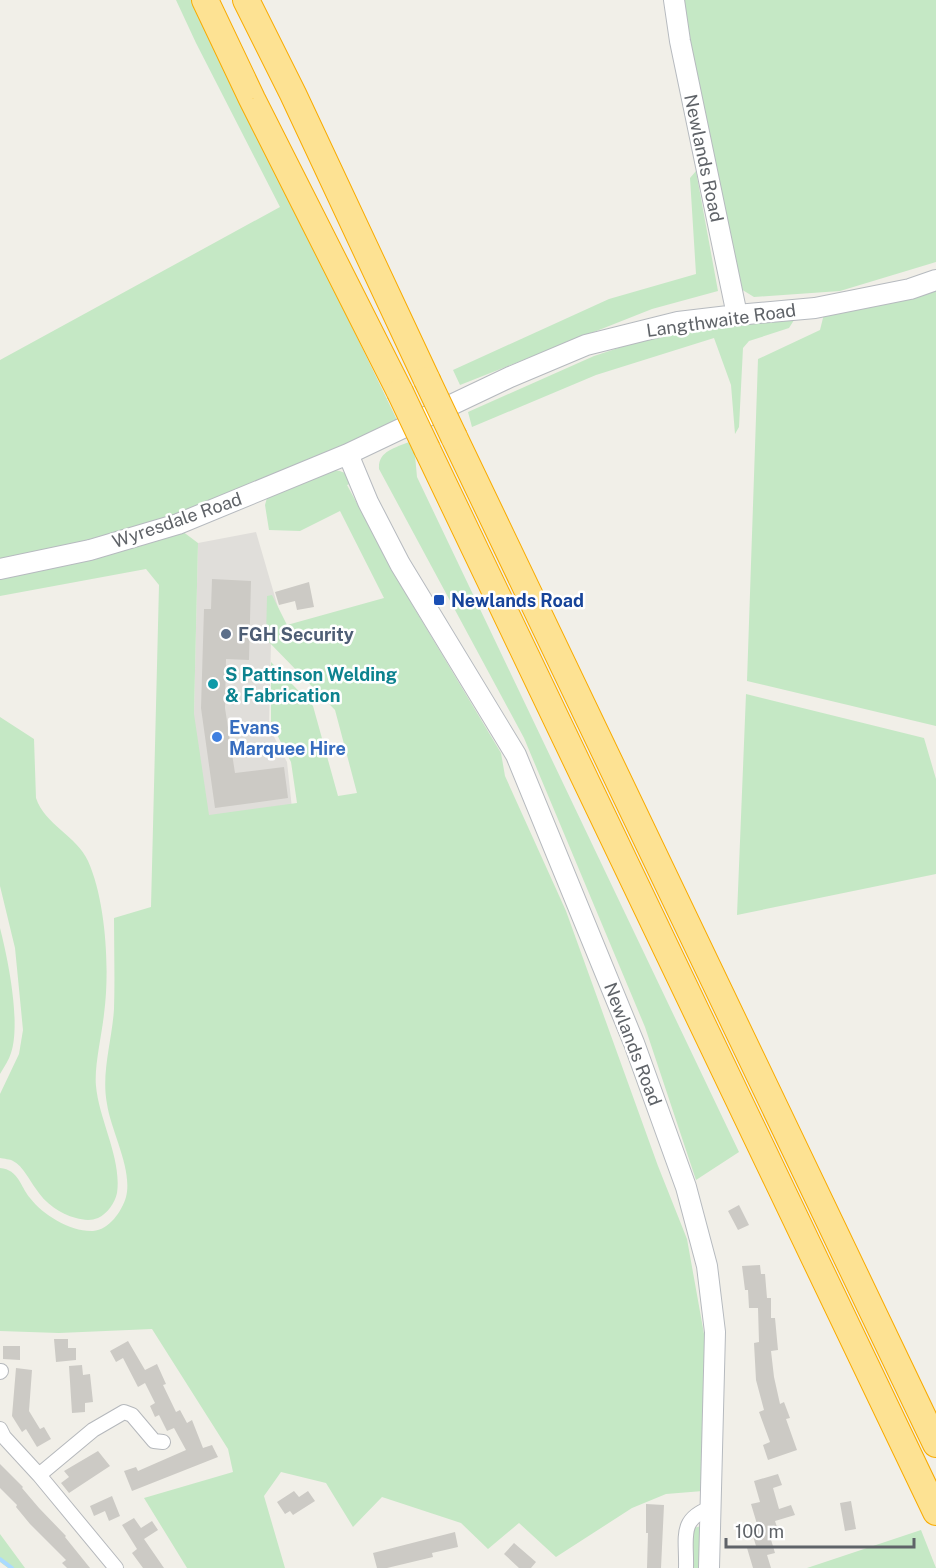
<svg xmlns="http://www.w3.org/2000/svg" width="936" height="1568" viewBox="0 0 936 1568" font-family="'Public Sans',sans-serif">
  <rect width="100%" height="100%" fill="#f1efe8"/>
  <path fill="#e0deda" d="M 256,532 L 287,638 L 271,642 L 269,727 L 287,762 L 294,827 L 188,850 L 194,714 L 198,543 Z"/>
  <path fill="#c5e8c5" d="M 176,0 L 194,0 L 398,422 C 348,444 299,468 248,488 C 168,520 84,541 0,562 L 0,360 L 280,207 L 196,43 Z
    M 680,0 L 936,0 L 936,262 L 840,291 L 754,297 L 736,286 Z
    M 696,171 L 718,291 L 652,309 L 460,385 L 453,370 L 609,299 L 696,274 L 690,178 Z
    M 936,288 L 936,726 L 747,681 L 758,359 L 820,330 L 824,314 Z
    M 796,317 L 789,328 L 749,341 L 743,348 L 739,427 L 735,434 L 731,385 L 714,338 L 596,375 L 472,427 L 468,412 L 594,356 L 667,332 Z
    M 409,442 L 415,455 L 417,477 L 739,1152 L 696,1180 L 645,1027 L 524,738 L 379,469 C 378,451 395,448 409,442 Z
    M 326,470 C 338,470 347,470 352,483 L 347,485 L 413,606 L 501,753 L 505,776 L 566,911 L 658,1166 L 687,1239 L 706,1345 L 703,1491 L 666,1494 L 632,1508 L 556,1557 L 519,1523 L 488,1549 L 461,1523 L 382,1497 L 353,1527 L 326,1483 L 281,1472 L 264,1496 L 285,1568 L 187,1568 L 144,1498 L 233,1472 L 228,1449 L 152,1329 L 59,1333 L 0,1331 L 0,1168 C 19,1170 20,1186 30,1198 C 43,1215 71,1232 93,1231 C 109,1230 122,1211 126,1197 C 133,1170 111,1131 107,1104 C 101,1073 112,1041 114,1009 C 115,979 114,948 114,918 L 151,907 L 159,585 L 146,569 L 0,596 L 0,575 L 182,531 L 198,543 L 194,714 L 209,815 L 297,803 L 291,762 L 271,723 L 271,662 L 313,706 L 338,796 L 357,793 L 335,710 L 266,639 L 267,596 L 272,595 L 287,625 L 384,598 L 340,511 L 300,531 L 269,530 L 265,505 L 268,494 Z
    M 746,694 L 924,738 L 936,779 L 936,874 L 737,915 Z
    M 0,717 L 34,739 L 36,798 C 45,825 77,836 88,861 C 106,901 110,970 104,1014 C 102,1034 94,1067 96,1086 C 99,1120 122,1159 117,1193 C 115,1203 107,1214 98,1218 C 91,1221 83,1220 76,1218 C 60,1214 45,1203 36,1189 C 30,1181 23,1166 13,1161 C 10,1159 4,1159 0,1158 L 0,1094 L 19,1054 L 23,1030 L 15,948 L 0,886 Z
    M 0,928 C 8,959 21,1023 11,1053 C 9,1060 4,1067 0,1074 Z
    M 701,1526 L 700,1568 L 691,1568 L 692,1532 L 694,1528 Z
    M 921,1530 L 936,1568 L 807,1568 Z
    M 0,1534 L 25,1568 L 8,1568 L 0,1562 Z"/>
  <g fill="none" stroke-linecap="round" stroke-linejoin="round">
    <path stroke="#aadaff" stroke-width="4" d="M 0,1559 L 12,1568"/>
  </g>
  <path fill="#cccac5" d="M 212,579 L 251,581 L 249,660 L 226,659 L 225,708 L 235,773 L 284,767 L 288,798 L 215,808 L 201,708 L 204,609 L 211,609 Z
    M 309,582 L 314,607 L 297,610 L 295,601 L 279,605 L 275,592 Z
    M 739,1205 L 749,1225 L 738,1230 L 728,1211 Z
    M 760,1265 L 761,1274 L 765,1274 L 767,1298 L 771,1298 L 771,1318 L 775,1318 L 778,1350 L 771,1351 L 774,1377 L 780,1404 L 784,1402 L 790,1418 L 786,1419 L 797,1450 L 768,1460 L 763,1445 L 770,1442 L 759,1412 L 764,1410 L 756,1380 L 754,1343 L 759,1342 L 758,1308 L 749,1308 L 748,1290 L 745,1290 L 742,1266 Z
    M 54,1339 L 68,1339 L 68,1348 L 76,1348 L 76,1360 L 56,1362 Z
    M 128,1341 L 145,1370 L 157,1364 L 166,1384 L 163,1385 L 176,1412 L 180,1410 L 187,1423 L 192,1420 L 203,1448 L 212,1445 L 218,1457 L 132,1491 L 124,1471 L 136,1467 L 138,1471 L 186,1450 L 174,1428 L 167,1431 L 159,1415 L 155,1417 L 150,1406 L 155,1403 L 145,1383 L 138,1387 L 123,1358 L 116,1362 L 110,1351 Z
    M 3,1346 L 20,1346 L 20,1360 L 3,1359 Z
    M 82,1365 L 83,1375 L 90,1374 L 93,1402 L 85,1403 L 85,1412 L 72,1413 L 69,1366 Z
    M 16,1368 L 32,1370 L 29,1411 L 40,1429 L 44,1427 L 51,1439 L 37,1447 L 26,1429 L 22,1432 L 12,1416 Z
    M 98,1451 L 110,1466 L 69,1493 L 61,1483 L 69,1477 L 64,1471 Z
    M 0,1464 L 23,1487 L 22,1488 L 39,1508 L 66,1536 L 65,1537 L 90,1568 L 67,1568 L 62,1563 L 66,1560 L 30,1524 L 16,1507 L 17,1505 L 0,1488 Z
    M 778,1474 L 782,1485 L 773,1488 L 779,1509 L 791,1505 L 795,1515 L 775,1521 L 778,1530 L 769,1533 L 775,1553 L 767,1555 L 771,1568 L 753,1568 L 747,1548 L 756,1546 L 750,1526 L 757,1524 L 751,1504 L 760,1502 L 754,1481 Z
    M 294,1491 L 299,1497 L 308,1491 L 315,1501 L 293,1515 L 290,1511 L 285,1514 L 277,1502 Z
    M 112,1496 L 120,1516 L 109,1521 L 105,1511 L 94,1516 L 90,1506 Z
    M 851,1501 L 856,1529 L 845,1531 L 840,1503 Z
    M 646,1504 L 664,1505 L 661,1568 L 647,1568 L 648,1533 L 646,1533 Z
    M 134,1518 L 141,1528 L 152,1521 L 158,1530 L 144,1539 L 164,1568 L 143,1568 L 132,1553 L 137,1549 L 122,1525 Z
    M 455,1532 L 458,1547 L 432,1553 L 433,1557 L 387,1568 L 377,1568 L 373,1553 Z
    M 514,1543 L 536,1562 L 531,1568 L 519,1568 L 504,1554 Z"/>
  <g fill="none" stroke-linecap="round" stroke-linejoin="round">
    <g stroke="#b5b8bc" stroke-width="16">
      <path id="street" d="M 0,1372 L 1,1371
        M 0,1429 L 4,1437 L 39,1475 L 116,1568
        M 39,1475 L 93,1430 L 124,1412 L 132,1415 L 154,1441 L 163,1442
        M 686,1568 C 687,1538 678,1519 711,1508"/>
    </g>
    <g stroke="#b6babf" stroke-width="22">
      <path id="secondary" d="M 674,0 L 680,41 L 737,315
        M 348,454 L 368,502 L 400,564 L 516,755 L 634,1043 L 686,1187 L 707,1266 L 715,1332 L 709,1568
        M 0,569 L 90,550 L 178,524 L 348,454 L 510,377 L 586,345 L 678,322 L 737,315 L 815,308 L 910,289 L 936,280"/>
    </g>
    <g stroke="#f9ab00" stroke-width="28">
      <path id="highway" d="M 205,0 L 252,99 L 400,392
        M 246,0 L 293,94 L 427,380
        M 454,437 L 936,1444
        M 427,449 L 936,1512"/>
    </g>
    <use href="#street" stroke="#fff" stroke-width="14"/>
    <use href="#secondary" stroke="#fff" stroke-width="20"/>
    <use href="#highway" stroke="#fde293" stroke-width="26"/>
    <g stroke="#f9ab00" stroke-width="28" stroke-linecap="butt">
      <path id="highway-bridge" d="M 427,380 L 454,437
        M 400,392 L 427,449"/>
    </g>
    <use href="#highway-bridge" stroke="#fde293" stroke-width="26"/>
  </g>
  <rect fill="#1a4fb4" stroke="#fff" stroke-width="2" x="433" y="594" width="12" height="12" rx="3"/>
  <circle fill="#5c6f8a" stroke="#fff" stroke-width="2" cx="226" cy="634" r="6"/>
  <circle fill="#0f9aa8" stroke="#fff" stroke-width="2" cx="213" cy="684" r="6"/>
  <circle fill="#3f7fe0" stroke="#fff" stroke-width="2" cx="217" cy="737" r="6"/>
  <g text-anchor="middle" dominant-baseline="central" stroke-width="5" stroke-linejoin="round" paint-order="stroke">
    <g font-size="18" fill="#5f6368" stroke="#fff">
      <text transform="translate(704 158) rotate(78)">Newlands Road</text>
      <text transform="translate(721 320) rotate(-8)">Langthwaite Road</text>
      <text transform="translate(177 520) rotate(-19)">Wyresdale Road</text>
      <text transform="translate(633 1044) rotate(69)">Newlands Road</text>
    </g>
    <g font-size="18" font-weight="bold" fill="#164399" stroke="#fff" text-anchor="start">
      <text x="451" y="600">Newlands Road</text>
    </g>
    <g font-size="18" font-weight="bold" fill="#4e5e75" stroke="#fff" text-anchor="start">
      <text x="238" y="634">FGH Security</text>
    </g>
    <g font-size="18" font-weight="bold" fill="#0d838f" stroke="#fff" text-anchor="start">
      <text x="225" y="674">S Pattinson Welding<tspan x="225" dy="21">&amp; Fabrication</tspan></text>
    </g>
    <g font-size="18" font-weight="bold" fill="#366cbe" stroke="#fff" text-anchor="start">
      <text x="229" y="727">Evans<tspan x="229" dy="21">Marquee Hire</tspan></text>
    </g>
  </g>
  <path d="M726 1538v9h188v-9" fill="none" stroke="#5f6368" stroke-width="3"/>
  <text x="735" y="1538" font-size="18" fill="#5f6368" stroke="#ffffff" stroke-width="4.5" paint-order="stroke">100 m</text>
</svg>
